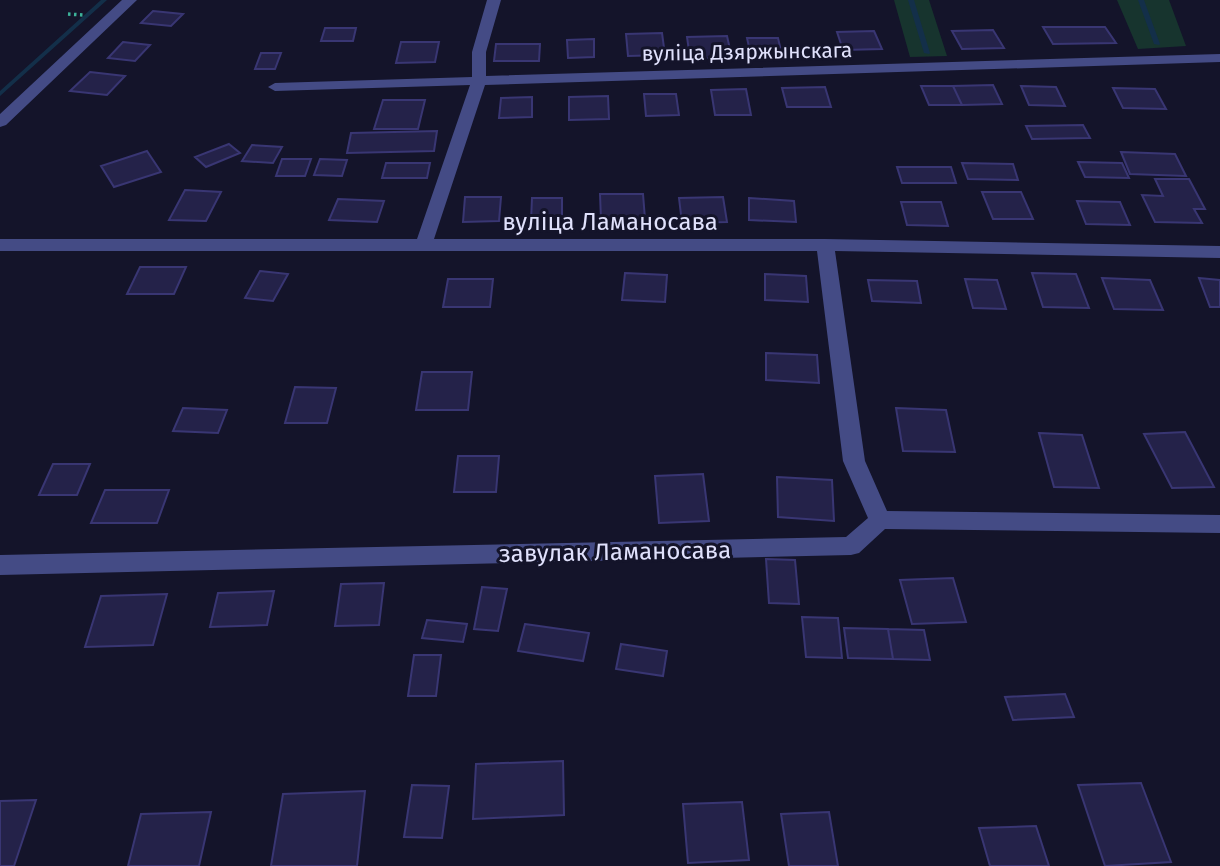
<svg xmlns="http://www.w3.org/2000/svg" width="1220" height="866" viewBox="0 0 1220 866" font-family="'Fira Sans',sans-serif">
  <rect width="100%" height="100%" fill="#14142a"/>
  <path fill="#17342e" d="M 894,0 L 929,0 L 947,56 L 910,57 Z
    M 1117,0 L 1169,0 L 1186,46 L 1138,49 Z"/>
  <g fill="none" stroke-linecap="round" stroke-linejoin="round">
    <path fill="#132f49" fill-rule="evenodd" d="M 101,0 L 107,0 L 0,96 L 0,91 Z
      M 908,0 L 914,0 L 930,53 L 929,54 L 924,53 Z
      M 1138,0 L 1144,0 L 1160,44 L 1159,45 L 1154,44 Z"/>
  </g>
  <path fill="#242249" stroke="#393673" stroke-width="2" d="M 153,11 L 183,14 L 171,26 L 141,23 Z
    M 1043,27 L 1105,27 L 1116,43 L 1053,44 Z
    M 325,28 L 356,28 L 353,41 L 321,41 Z
    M 993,30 L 1004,48 L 962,49 L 952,31 Z
    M 874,31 L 882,49 L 843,50 L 837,32 Z
    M 662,33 L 665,55 L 628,56 L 626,34 Z
    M 727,36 L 732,58 L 690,58 L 687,37 Z
    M 747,38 L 778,38 L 782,55 L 751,56 Z
    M 594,39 L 594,57 L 568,58 L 567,40 Z
    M 123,42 L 150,45 L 135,61 L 108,58 Z
    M 401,42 L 439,42 L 435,62 L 396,63 Z
    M 496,44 L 540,44 L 539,61 L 494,61 Z
    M 261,53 L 281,53 L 275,69 L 255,69 Z
    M 90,72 L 125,76 L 107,95 L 70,91 Z
    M 993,85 L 1002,104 L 962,105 L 953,86 Z
    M 921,86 L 953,86 L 962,105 L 929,105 Z
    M 1021,86 L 1056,87 L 1065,106 L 1029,105 Z
    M 825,87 L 831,107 L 787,107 L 782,88 Z
    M 1113,88 L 1155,89 L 1166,109 L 1123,108 Z
    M 746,89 L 751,115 L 715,115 L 711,90 Z
    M 644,94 L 676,94 L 679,115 L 646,116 Z
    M 608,96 L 609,119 L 569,120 L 569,97 Z
    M 532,97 L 532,117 L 499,118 L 501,98 Z
    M 383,100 L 425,100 L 418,129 L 374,129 Z
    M 1083,125 L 1090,138 L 1032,139 L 1026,126 Z
    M 437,131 L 434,151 L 347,153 L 351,133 Z
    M 229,144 L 240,153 L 206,167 L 195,157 Z
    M 252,145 L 282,147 L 273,163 L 242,161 Z
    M 147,151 L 161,172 L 114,187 L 101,166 Z
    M 1121,152 L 1175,154 L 1186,176 L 1130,174 Z
    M 282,159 L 311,159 L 305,176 L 276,176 Z
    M 320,159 L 347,160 L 342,176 L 314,175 Z
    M 1078,162 L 1122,163 L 1129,178 L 1085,177 Z
    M 386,163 L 430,163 L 427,178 L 382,178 Z
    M 962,163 L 1013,164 L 1018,180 L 968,179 Z
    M 897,167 L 951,167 L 956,183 L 902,183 Z
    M 1155,179 L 1189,179 L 1205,209 L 1194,209 L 1202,223 L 1155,222 L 1142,195 L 1163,196 Z
    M 185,190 L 221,192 L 206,221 L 169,220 Z
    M 982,192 L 1021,192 L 1033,219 L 993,219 Z
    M 600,194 L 643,194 L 645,219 L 601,220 Z
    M 465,197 L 501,197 L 499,221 L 463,222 Z
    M 723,197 L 727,222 L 682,223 L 679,198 Z
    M 532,198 L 562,198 L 562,221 L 531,221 Z
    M 749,198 L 794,201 L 796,222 L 749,220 Z
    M 338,199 L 384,201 L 377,222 L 329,220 Z
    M 1077,201 L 1120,202 L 1130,225 L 1086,224 Z
    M 901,202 L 941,202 L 948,226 L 907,225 Z
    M 140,267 L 186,267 L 174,294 L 127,294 Z
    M 260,271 L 288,274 L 273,301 L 245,298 Z
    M 625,273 L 667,275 L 665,302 L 622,300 Z
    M 1032,273 L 1076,274 L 1089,308 L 1043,307 Z
    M 765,274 L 806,276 L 808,302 L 765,300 Z
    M 1102,278 L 1150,280 L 1163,310 L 1114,309 Z
    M 1199,278 L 1220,280 L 1220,307 L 1210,307 Z
    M 448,279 L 493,279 L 490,307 L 443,307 Z
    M 965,279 L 997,280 L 1006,309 L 973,308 Z
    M 868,280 L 917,281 L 921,303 L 872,301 Z
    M 766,353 L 817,355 L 819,383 L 766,380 Z
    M 422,372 L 472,372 L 468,410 L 416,410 Z
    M 295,387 L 336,388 L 327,423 L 285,423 Z
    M 183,408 L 227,410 L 218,433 L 173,431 Z
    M 896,408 L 946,410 L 955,452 L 903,451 Z
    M 1185,432 L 1214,487 L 1172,488 L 1144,434 Z
    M 1039,433 L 1082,435 L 1099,488 L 1054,487 Z
    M 458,456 L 499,456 L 496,492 L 454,492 Z
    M 53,464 L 90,464 L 77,495 L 39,495 Z
    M 703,474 L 709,521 L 659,523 L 655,476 Z
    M 777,477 L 832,480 L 834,521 L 778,517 Z
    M 105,490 L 169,490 L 157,523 L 91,523 Z
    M 766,559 L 795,560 L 799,604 L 769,603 Z
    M 953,578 L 966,622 L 912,624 L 900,580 Z
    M 384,583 L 379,625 L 335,626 L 341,584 Z
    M 482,587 L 507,589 L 498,631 L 474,629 Z
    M 274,591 L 267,625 L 210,627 L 218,593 Z
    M 167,594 L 153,645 L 85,647 L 101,596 Z
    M 802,617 L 838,618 L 842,658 L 806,657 Z
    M 427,620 L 467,624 L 463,642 L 422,638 Z
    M 525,624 L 589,633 L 583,661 L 518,651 Z
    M 844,628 L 888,629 L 893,659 L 848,658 Z
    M 888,629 L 924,630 L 930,660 L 893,659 Z
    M 621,644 L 667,651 L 663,676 L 616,669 Z
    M 414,655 L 441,655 L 436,696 L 408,696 Z
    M 1065,694 L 1074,717 L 1013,720 L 1005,697 Z
    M 563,761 L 564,815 L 473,819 L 476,764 Z
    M 1141,783 L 1171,862 L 1105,866 L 1078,785 Z
    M 412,785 L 449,786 L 442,838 L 404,837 Z
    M 365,791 L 357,866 L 271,866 L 283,794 Z
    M 36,800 L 14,866 L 0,866 L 0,801 Z
    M 742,802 L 749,860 L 688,863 L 683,804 Z
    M 211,812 L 199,866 L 128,866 L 141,814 Z
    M 829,812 L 838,866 L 789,866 L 781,814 Z
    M 1036,826 L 1049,866 L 990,866 L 979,828 Z"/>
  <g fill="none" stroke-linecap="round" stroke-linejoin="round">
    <path stroke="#3db39a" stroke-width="3.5" stroke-dasharray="2.5 3.5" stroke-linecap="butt" d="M 68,14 L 83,15"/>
    <path fill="#444b85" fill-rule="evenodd" d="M 122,0 L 137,0 L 6,125 L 0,127 L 0,114 Z
      M 487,0 L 501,0 L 486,52 L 486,76 L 1220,54 L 1220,62 L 485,85 L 434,239 L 825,239 L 1220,246 L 1220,258 L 835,251 L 865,461 L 887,511 L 1220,515 L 1220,533 L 885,529 L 859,553 L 851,555 L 0,575 L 0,555 L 846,537 L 868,518 L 843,461 L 817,251 L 0,251 L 0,239 L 417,239 L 470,85 L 275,91 L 268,87 L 275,83 L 472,77 L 472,52 Z"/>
  </g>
  <g text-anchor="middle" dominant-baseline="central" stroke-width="6" stroke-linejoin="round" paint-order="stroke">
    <g font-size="21" fill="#e0e1fc" stroke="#14142a">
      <text transform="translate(747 52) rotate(-1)">вуліца Дзяржынскага</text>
    </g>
    <g font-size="24" fill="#e0e1fc" stroke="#14142a">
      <text x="610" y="222">вуліца Ламаносава</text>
      <text transform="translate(615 552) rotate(-1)">завулак Ламаносава</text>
    </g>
  </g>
</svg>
